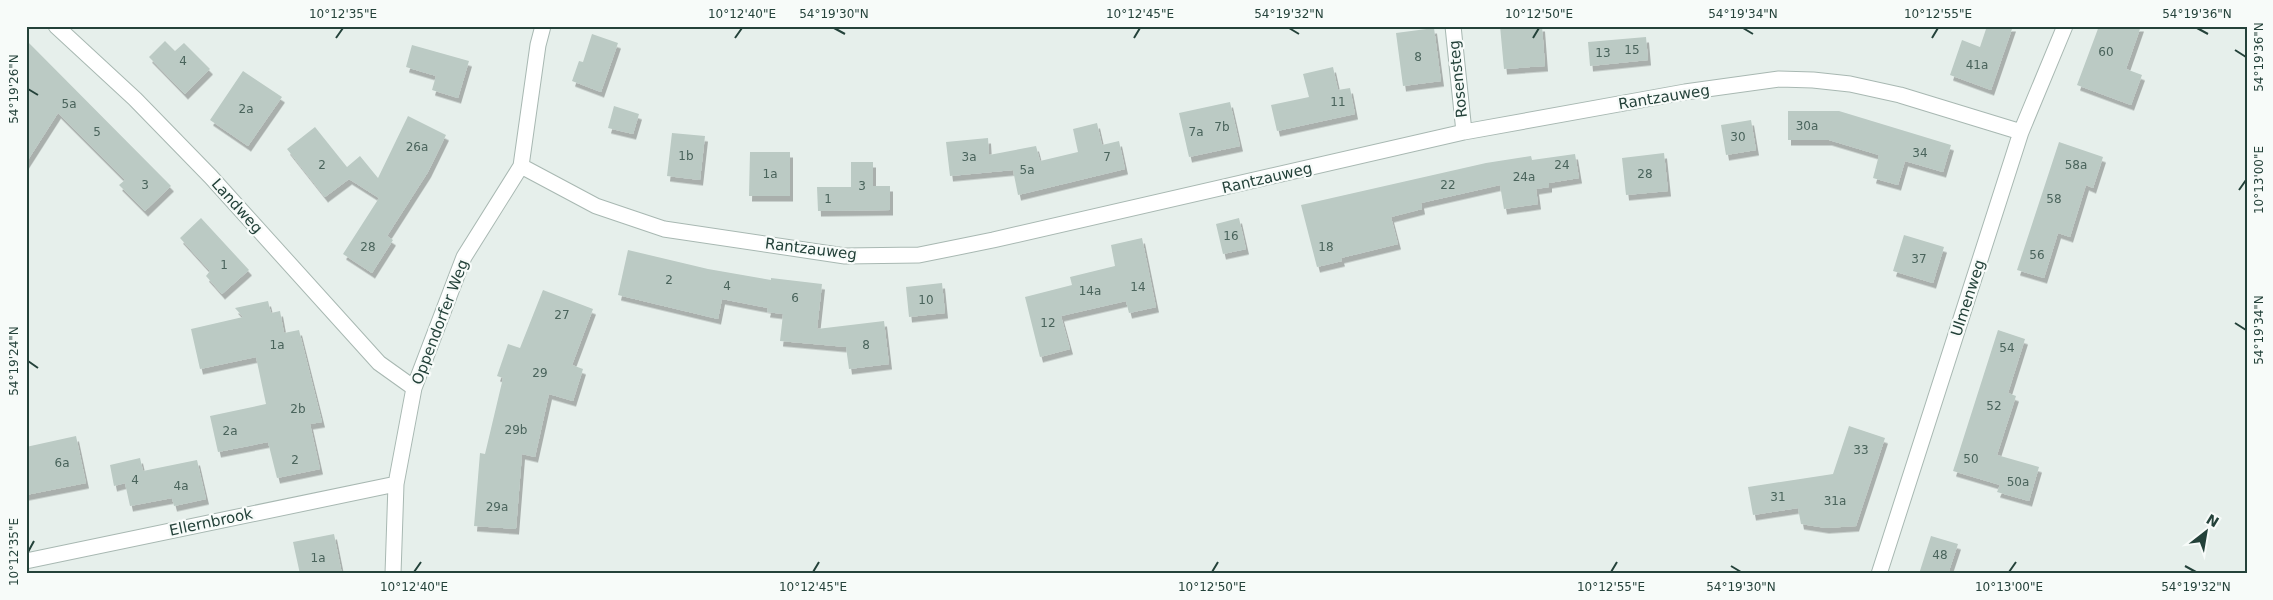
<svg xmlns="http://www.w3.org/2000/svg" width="2273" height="600" viewBox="0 0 2273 600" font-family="'DejaVu Sans',sans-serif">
  <defs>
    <filter id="shadow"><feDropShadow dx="3" dy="5.5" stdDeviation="0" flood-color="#0004"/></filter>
  </defs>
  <rect width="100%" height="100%" fill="#e6efeb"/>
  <path fill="#bbcac4" filter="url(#shadow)" d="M 1500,26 L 1542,26 L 1545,66 L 1504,69 Z
    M 1987,26 L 2013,26 L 1991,90 L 1950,75 L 1962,40 L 1980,47 Z
    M 2099,26 L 2141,26 L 2126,69 L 2142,75 L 2131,105 L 2077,85 Z
    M 1434,28 L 1441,81 L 1403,86 L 1396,33 Z
    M 592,34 L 618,43 L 601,92 L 572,81 L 579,61 L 583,62 Z
    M 1646,37 L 1648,60 L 1590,66 L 1588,42 Z
    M 26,40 L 171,186 L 145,211 L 119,185 L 125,180 L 58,113 L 26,163 Z
    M 165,41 L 175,51 L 184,43 L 210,69 L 185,94 L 149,57 Z
    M 412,45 L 469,61 L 458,98 L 432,90 L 436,76 L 406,67 Z
    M 1333,67 L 1338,90 L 1350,88 L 1355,114 L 1277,131 L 1271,105 L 1309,97 L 1303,74 Z
    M 243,71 L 282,97 L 248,146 L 210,120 Z
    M 1230,102 L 1240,146 L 1189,157 L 1179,113 Z
    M 614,106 L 639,114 L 633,134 L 608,128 Z
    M 1788,111 L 1839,111 L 1951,145 L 1943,172 L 1905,161 L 1898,185 L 1873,178 L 1879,155 L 1829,140 L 1788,140 Z
    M 408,116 L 446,135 L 428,172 L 387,236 L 393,240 L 372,273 L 343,254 L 379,198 L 349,179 L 325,197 L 287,149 L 315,127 L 347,167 L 360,156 L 378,178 Z
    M 1751,120 L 1756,150 L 1726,155 L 1721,125 Z
    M 1097,123 L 1102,145 L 1119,141 L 1125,169 L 1018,195 L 1013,170 L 950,176 L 946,142 L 988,138 L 989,155 L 1036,146 L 1040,161 L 1078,152 L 1073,129 Z
    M 672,133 L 705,136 L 700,180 L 667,176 Z
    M 2059,142 L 2103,157 L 2093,188 L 2086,185 L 2070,237 L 2058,233 L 2044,278 L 2017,270 Z
    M 750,152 L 790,152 L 790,196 L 749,196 Z
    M 1664,153 L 1668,191 L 1626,195 L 1622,158 Z
    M 1575,154 L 1579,178 L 1549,183 L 1549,187 L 1536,189 L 1538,204 L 1504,209 L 1500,185 L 1421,203 L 1422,209 L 1391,217 L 1398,244 L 1341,258 L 1342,261 L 1317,267 L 1301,205 L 1486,163 L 1531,156 L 1532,160 Z
    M 851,162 L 873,162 L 873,186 L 890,186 L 890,210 L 818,211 L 817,187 L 851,187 Z
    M 201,218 L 249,270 L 222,294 L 206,276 L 210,271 L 180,238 Z
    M 1239,218 L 1246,249 L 1223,254 L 1216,224 Z
    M 1904,235 L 1944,247 L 1933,283 L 1893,271 Z
    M 1142,238 L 1156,307 L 1129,313 L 1126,301 L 1061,316 L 1070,349 L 1040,357 L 1025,297 L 1072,285 L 1070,277 L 1115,266 L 1111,245 Z
    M 628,250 L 708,269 L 771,280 L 771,278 L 822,284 L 817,329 L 884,321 L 889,364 L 849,369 L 846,347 L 780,341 L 783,314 L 767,312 L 768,308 L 722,299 L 718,319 L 618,295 Z
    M 942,283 L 945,313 L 909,317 L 906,287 Z
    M 543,290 L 593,309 L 572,365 L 583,369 L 573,401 L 549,394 L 535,457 L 522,454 L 516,529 L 474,526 L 480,453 L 485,454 L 503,378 L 497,376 L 508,344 L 520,348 Z
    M 268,301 L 271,313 L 280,311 L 284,333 L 299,330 L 322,422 L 310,424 L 320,469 L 277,478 L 268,442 L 218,452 L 210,416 L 266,404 L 256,357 L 200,369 L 191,329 L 243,317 L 235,308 Z
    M 1998,330 L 2025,339 L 2008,393 L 2016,396 L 1997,455 L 2039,467 L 2029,501 L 1997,492 L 2000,485 L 1953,471 Z
    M 1849,426 L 1885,438 L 1856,526 L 1826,528 L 1801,524 L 1798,508 L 1753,515 L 1748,487 L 1833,474 Z
    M 76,436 L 86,483 L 26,495 L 26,447 Z
    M 140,458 L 143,471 L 197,460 L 206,499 L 174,506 L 172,498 L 130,506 L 125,483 L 114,486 L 110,465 Z
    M 334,534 L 342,574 L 300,574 L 293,542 Z
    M 1931,536 L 1958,544 L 1948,574 L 1919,574 Z"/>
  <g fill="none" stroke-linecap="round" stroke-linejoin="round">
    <g stroke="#a8b8b2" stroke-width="17">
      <path id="street" d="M 56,26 L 135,99 L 211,177 L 379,363 L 414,388
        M 1453,26 L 1464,132
        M 521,166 L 596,206 L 664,229 L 845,256 L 919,255 L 993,240 L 1464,132 L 1685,92 L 1779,79 L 1813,80 L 1850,84 L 1900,95 L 2021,132
        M 26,561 L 396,484
        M 393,574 L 396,484 L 414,388 L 464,257 L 521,166 L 538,45 L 543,26
        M 1879,574 L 2021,132 L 2065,26"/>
    </g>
    <use href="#street" stroke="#fff" stroke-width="15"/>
  </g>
  <path fill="none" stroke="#24423a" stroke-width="2" d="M 834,28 L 845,34M 1289,28 L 1299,34M 1743,28 L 1753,34M 2197,28 L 2208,34M 336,38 L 343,28M 735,38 L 742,28M 1134,38 L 1140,28M 1533,38 L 1539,28M 1932,38 L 1938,28M 2235,50 L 2246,57M 28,89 L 38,95M 2239,190 L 2246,180M 2235,323 L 2246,330M 28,361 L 38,368M 28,552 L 34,541M 1731,566 L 1741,572M 2185,566 L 2196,572M 414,572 L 421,562M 813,572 L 819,562M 1212,572 L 1218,562M 1611,572 L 1617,562M 2009,572 L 2016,562"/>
  <g text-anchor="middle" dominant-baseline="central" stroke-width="4.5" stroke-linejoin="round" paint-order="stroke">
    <g font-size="12" fill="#4a645c">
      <text x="1632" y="50">15</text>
      <text x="2106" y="52">60</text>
      <text x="1603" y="53">13</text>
      <text x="1418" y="57">8</text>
      <text x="183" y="61">4</text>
      <text x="1977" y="65">41a</text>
      <text x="1338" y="102">11</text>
      <text x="69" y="104">5a</text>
      <text x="246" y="109">2a</text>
      <text x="1807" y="126">30a</text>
      <text x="1222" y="127">7b</text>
      <text x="97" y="132">5</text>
      <text x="1196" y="132">7a</text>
      <text x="1738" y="137">30</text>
      <text x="417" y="147">26a</text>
      <text x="1920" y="153">34</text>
      <text x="686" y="156">1b</text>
      <text x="969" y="157">3a</text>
      <text x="1107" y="157">7</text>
      <text x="322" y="165">2</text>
      <text x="1562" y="165">24</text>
      <text x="2076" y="165">58a</text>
      <text x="1027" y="170">5a</text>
      <text x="770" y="174">1a</text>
      <text x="1645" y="174">28</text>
      <text x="1524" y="177">24a</text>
      <text x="145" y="185">3</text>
      <text x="1448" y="185">22</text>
      <text x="862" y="186">3</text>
      <text x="828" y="199">1</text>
      <text x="2054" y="199">58</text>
      <text x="1231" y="236">16</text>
      <text x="368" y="247">28</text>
      <text x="1326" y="247">18</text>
      <text x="2037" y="255">56</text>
      <text x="1919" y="259">37</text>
      <text x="224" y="265">1</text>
      <text x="669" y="280">2</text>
      <text x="727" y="286">4</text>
      <text x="1138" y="287">14</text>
      <text x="1090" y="291">14a</text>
      <text x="795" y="298">6</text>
      <text x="926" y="300">10</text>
      <text x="562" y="315">27</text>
      <text x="1048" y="323">12</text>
      <text x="277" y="345">1a</text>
      <text x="866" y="345">8</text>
      <text x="2007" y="348">54</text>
      <text x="540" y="373">29</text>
      <text x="1994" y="406">52</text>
      <text x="298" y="409">2b</text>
      <text x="516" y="430">29b</text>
      <text x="230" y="431">2a</text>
      <text x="1861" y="450">33</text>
      <text x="1971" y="459">50</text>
      <text x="295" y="460">2</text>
      <text x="62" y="463">6a</text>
      <text x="135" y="480">4</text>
      <text x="2018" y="482">50a</text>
      <text x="181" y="486">4a</text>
      <text x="1778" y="497">31</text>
      <text x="1835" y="501">31a</text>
      <text x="497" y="507">29a</text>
      <text x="1940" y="555">48</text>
      <text x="318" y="558">1a</text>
    </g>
    <g font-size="15" fill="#24423a" stroke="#f7fbf9">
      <text transform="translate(1458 79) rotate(-96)">Rosensteg</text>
      <text transform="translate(1664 97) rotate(-9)">Rantzauweg</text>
      <text transform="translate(1267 178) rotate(-13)">Rantzauweg</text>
      <text transform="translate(237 206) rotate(48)">Landweg</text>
      <text transform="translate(811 249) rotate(7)">Rantzauweg</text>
      <text transform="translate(1968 298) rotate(-72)">Ulmenweg</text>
      <text transform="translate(440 322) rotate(-69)">Oppendorfer Weg</text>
      <text transform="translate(211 522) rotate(-12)">Ellernbrook</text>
    </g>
  </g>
  <rect width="2273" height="600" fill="none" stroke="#f7fbf9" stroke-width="55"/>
  <g transform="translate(2206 532) rotate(31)" stroke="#f7fbf9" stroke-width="4" paint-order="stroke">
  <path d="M0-4L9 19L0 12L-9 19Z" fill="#24423a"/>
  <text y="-8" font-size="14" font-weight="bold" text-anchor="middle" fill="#24423a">N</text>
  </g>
  <rect x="28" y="28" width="2218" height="544" fill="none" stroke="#24423a" stroke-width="2"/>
  <g font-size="12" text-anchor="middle" fill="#24423a">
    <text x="343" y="18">10°12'35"E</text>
    <text x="742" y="18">10°12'40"E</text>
    <text x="834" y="18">54°19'30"N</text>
    <text x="1140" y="18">10°12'45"E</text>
    <text x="1289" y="18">54°19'32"N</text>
    <text x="1539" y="18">10°12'50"E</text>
    <text x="1743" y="18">54°19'34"N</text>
    <text x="1938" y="18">10°12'55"E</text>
    <text x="2197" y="18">54°19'36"N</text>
    <text transform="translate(2259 57) rotate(-90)" y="4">54°19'36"N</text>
    <text transform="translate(14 89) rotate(-90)" y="4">54°19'26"N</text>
    <text transform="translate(2259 180) rotate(-90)" y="4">10°13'00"E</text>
    <text transform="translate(2259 330) rotate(-90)" y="4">54°19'34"N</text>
    <text transform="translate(14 361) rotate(-90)" y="4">54°19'24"N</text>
    <text transform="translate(14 552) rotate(-90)" y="4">10°12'35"E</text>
    <text x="414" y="591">10°12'40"E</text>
    <text x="813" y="591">10°12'45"E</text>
    <text x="1212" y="591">10°12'50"E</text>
    <text x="1611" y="591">10°12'55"E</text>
    <text x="1741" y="591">54°19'30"N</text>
    <text x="2009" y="591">10°13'00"E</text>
    <text x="2196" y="591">54°19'32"N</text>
  </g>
</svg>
